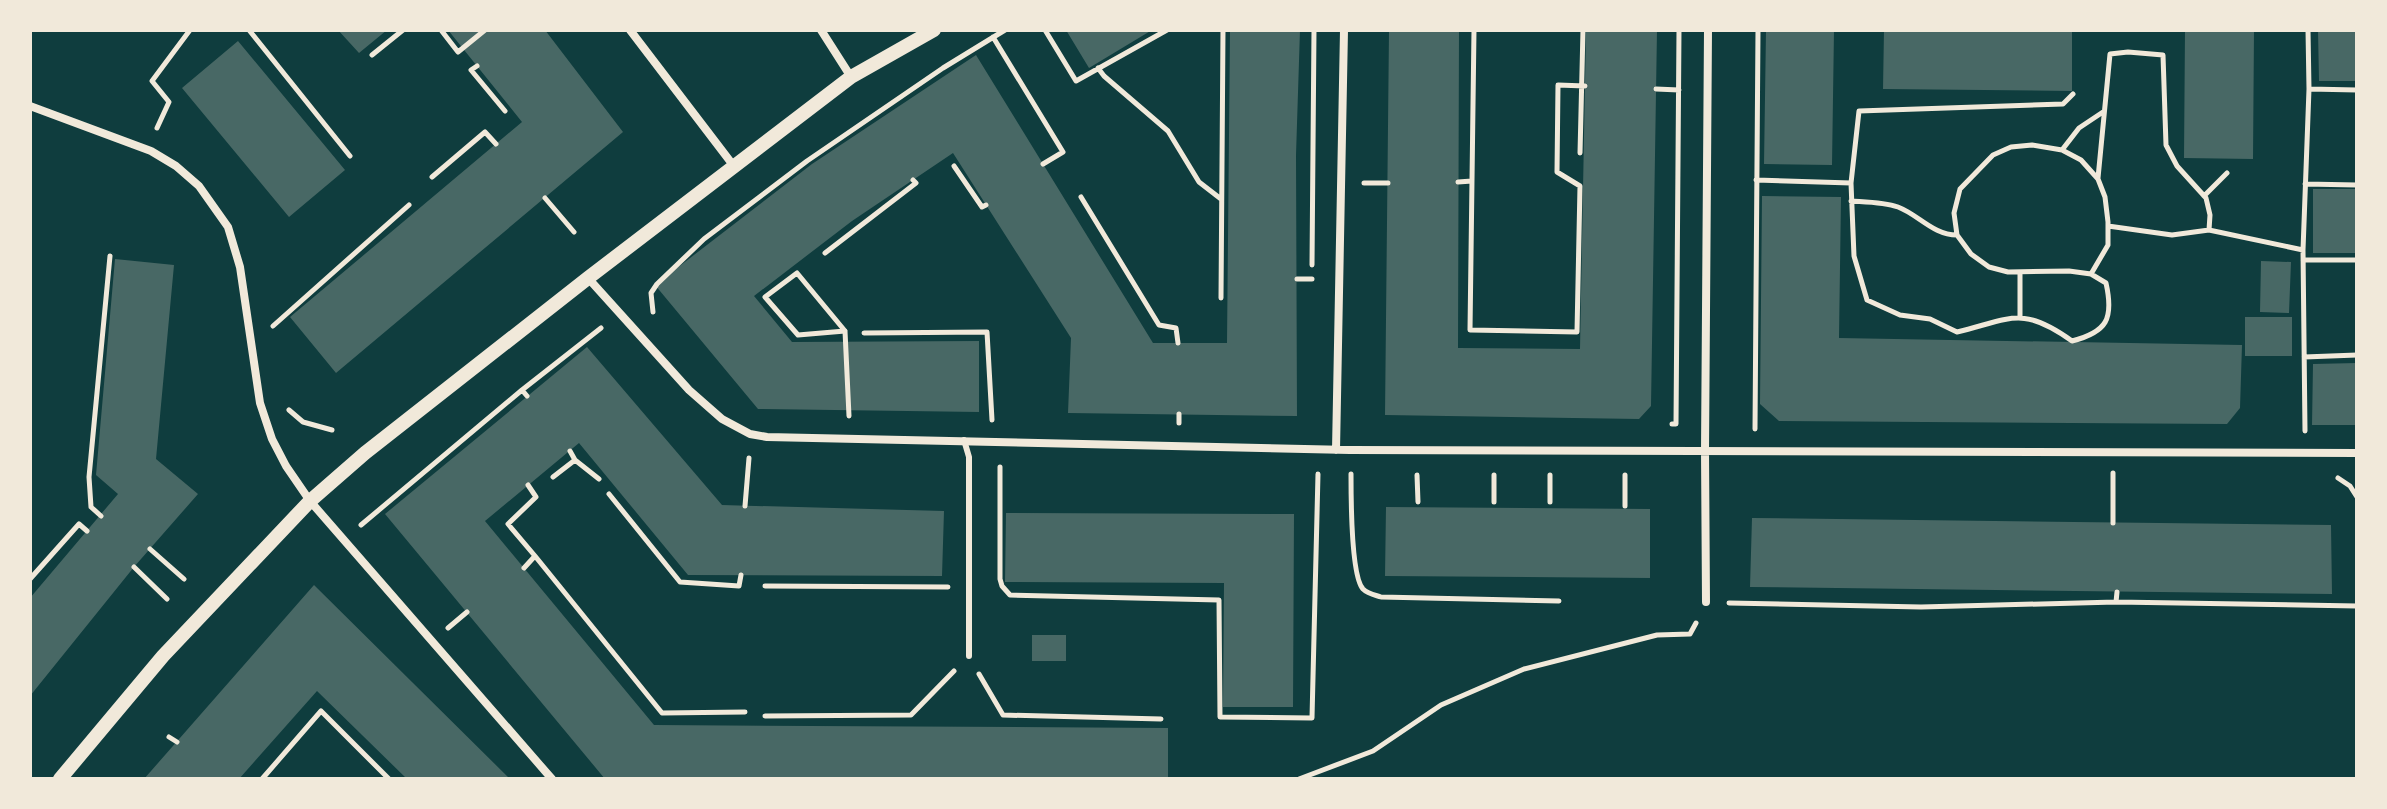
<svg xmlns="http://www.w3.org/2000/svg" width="2387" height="809" viewBox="0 0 2387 809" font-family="Quicksand,sans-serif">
  <rect width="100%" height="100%" fill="#0f3d3e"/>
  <path fill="#486865" d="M 338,30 L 387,30 L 359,53 Z
    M 448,30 L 545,30 L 623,132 L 336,373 L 290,317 L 522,122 Z
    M 1066,30 L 1152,30 L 1089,68 Z
    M 1230,30 L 1300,30 L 1296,155 L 1297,416 L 1068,413 L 1071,338 L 953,153 L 852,221 L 754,296 L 792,342 L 979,341 L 979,412 L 758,409 L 655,285 L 812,164 L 976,55 L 1153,343 L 1227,343 Z
    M 1389,30 L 1459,30 L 1458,348 L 1580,349 L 1586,30 L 1657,30 L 1651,406 L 1639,419 L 1385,415 Z
    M 1766,30 L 1834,30 L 1832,165 L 1764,164 Z
    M 1884,30 L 2072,30 L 2072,91 L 1883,89 Z
    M 2185,30 L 2254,30 L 2253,159 L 2184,158 Z
    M 2318,30 L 2357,30 L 2357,81 L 2319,81 Z
    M 238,41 L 345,170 L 289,217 L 182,88 Z
    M 2313,189 L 2357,189 L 2357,253 L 2313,253 Z
    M 1762,196 L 1841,197 L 1839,338 L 2242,345 L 2240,408 L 2227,424 L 1779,421 L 1760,404 Z
    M 115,259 L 174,265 L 156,459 L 198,494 L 134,567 L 30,696 L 30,598 L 118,494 L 96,475 Z
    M 2261,261 L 2291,262 L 2289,313 L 2260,312 Z
    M 2245,317 L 2292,317 L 2292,356 L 2245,356 Z
    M 587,347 L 722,505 L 944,511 L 942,576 L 688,575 L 579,443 L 485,521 L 654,725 L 1168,728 L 1168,779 L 605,779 L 385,514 Z
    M 2357,363 L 2357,425 L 2312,425 L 2313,364 Z
    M 1386,507 L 1650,509 L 1650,578 L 1385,576 Z
    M 1006,513 L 1294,514 L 1293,707 L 1223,707 L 1224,583 L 1005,582 Z
    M 1752,518 L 2331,525 L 2332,594 L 1750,587 Z
    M 314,585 L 510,779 L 407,779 L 317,691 L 239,779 L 144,779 Z
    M 1032,635 L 1066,635 L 1066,661 L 1032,661 Z"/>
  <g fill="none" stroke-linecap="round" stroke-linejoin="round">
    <path stroke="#f1e9da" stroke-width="5" d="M 249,30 L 350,156
      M 441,30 L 458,52 L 485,30
      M 1045,30 L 1076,81 L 1167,30
      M 1474,30 L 1470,330 L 1577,332 L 1580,186 L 1557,172 L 1558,85 L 1585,86
      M 2308,30 L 2309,89
      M 993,37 L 1063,152 L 1043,164
      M 372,55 L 403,30
      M 477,66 L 471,70 L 505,111
      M 1098,68 L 1104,76 L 1168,131 L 1199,182 L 1221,199
      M 1656,89 L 1679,90
      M 157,128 L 169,102 L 152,81 L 190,30
      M 2062,150 L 2079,128 L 2103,112
      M 1580,153 L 1583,30
      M 954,166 L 982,207 L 986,205
      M 432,177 L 485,132 L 496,144
      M 2098,178 L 2110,54 L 2128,52 L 2163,55 L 2166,145 L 2177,166 L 2206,198 L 2210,215 L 2209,230 L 2172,235 L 2108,226
      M 1756,180 L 1851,183 L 1854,256 L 1867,300 L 1900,315 L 1930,319 L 1957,332 C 2011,319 2022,305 2072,341 C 2107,332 2114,319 2106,283 L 2091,274 L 2069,271 L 2008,272 L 1989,267 L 1971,254 L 1957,235 L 1954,213 L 1960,189 L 1993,155 L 2011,147 L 2032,145 L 2062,150 L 2081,160 L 2098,179 L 2105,197 L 2108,222 L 2108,245 L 2091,274
      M 1458,182 L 1472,181
      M 1364,183 L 1388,183
      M 1851,183 L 1859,111 L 2063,104 L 2073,94
      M 2305,184 L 2357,185
      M 2204,196 L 2227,173
      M 1081,197 L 1159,325 L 1176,328 L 1178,343
      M 545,198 L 574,232
      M 1851,201 C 1866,202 1884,202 1898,207 C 1919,215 1933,235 1957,235
      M 2209,230 L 2303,250
      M 825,253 L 916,183 L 913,180
      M 2303,260 L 2357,260
      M 1312,265 L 1314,30
      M 1297,279 L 1312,279
      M 1221,298 L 1223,30
      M 653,312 L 651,293 L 657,284 L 704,239 L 807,161 L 943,68 L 1005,30
      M 2020,318 L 2020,272
      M 273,326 L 409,205
      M 845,331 L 797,273 L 765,297 L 798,335 L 845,331 L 849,416
      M 864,333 L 987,332 L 992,420
      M 2304,357 L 2357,355
      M 522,390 L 527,396
      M 289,410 L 303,422 L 332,430
      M 1179,423 L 1179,414
      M 1672,424 L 1676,424 L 1679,30
      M 1755,429 L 1758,30
      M 2305,431 L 2303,250 L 2309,89 L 2357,90
      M 575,460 L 599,479
      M 1000,467 L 1000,579 L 1002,586 L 1010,595 L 1219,600 L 1220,717 L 1312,718 L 1318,474
      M 2113,473 L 2113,523
      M 1351,474 C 1351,495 1351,576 1363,589 C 1368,594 1375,595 1381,597 L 1559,601
      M 1417,475 L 1418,502
      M 1494,475 L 1494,502
      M 1550,475 L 1550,502
      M 1625,475 L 1625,506
      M 553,477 L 575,460 L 570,451
      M 2338,478 L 2350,486 L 2357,497
      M 528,485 L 536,497 L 508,524 L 535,556
      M 609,494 L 680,582 L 739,586 L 741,575
      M 745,506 L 749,458
      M 101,516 L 91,507 L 89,477 L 110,256
      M 361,525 L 522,390 L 601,328
      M 150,549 L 184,579
      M 134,567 L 167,599
      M 524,568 L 535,556 L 662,713 L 745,712
      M 30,579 L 79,524 L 87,531
      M 765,586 L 948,587
      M 2117,592 L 2116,602 L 2357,606
      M 1729,603 L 1921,607 L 2116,602
      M 448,628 L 467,612
      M 979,674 L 1003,715 L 1161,719
      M 765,716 L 911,715 L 954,671
      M 169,737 L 177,742
      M 262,779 L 321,711 L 389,779
      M 1299,779 L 1373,751 L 1441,705 L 1524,669 L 1657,635 L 1690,634 L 1696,623"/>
    <path stroke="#f1e9da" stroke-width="6" d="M 964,440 L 969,457 L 969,656"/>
    <path stroke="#f1e9da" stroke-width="8" d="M 630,30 L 733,165
      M 821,30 L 851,77
      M 30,106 L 151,151 L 176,166 L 199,186 L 228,227 L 240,267 L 260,403 L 272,439 L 286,466 L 310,501 L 552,779
      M 588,278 L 689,390 L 722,419 L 750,434 L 767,437 L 1350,450 L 2357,453
      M 1336,450 L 1344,30
      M 1706,602 L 1705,451 L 1708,30"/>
    <path stroke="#f1e9da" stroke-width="14" d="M 60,779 L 163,656 L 310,501 L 365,453 L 588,278 L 851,77 L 934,30"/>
  </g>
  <rect width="2387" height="809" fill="none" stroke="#f1e9da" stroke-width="64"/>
</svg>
